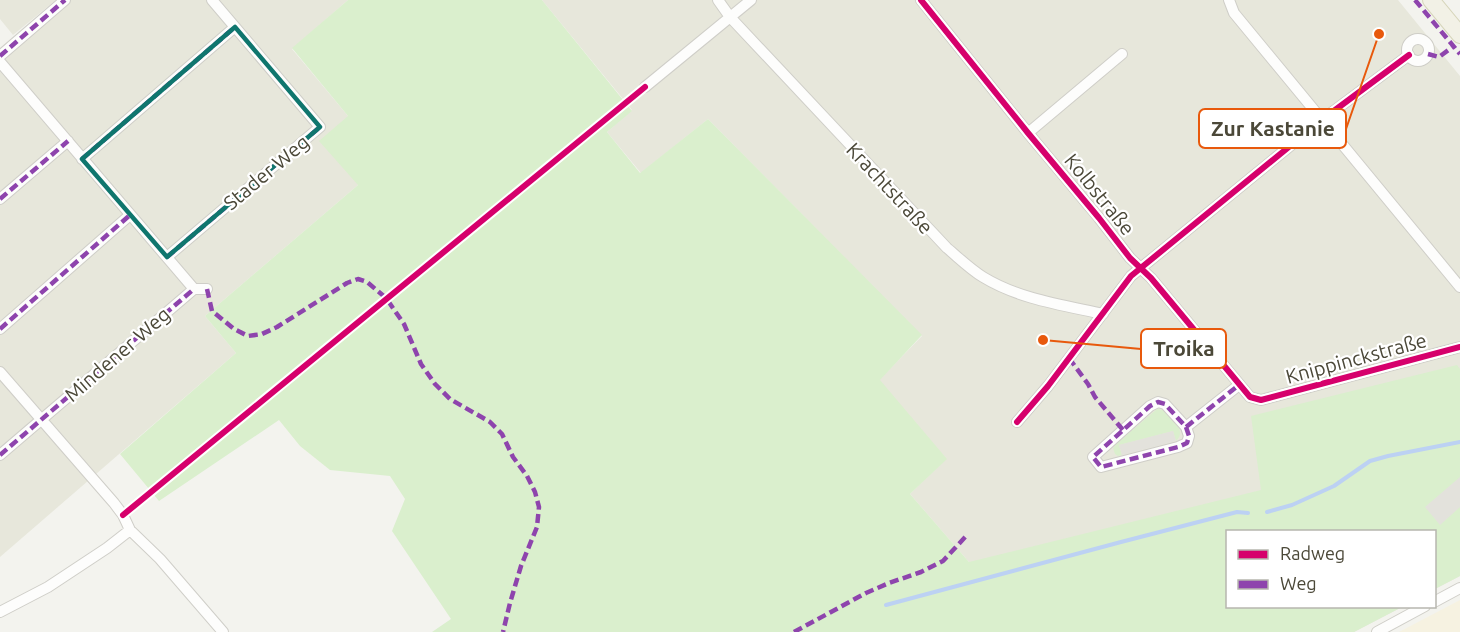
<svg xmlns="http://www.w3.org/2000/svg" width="1460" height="632" viewBox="0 0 1460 632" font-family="Ubuntu,sans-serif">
  <rect width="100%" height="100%" fill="#f3f3ee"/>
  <path fill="#e7e7db" d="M 0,0 L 56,0 L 13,35 L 0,19 Z
    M 61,0 L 348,0 L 292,49 L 348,116 L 358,185 L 205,316 L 236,353 L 0,557 L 0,50 Z
    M 542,0 L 1398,0 L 1460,76 L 1460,576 L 1435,589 L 1434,532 L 1228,532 L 1228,606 L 1402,607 L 1354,632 L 969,562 L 910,494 L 946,459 L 879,380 L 922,336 L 708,119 L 641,173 L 607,132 L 632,110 Z"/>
  <path fill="#f6f2e1" d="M 1460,600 L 1460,632 L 1399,632 Z"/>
  <path fill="#daefcd" d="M 348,0 L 542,0 L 632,111 L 607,132 L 640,173 L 708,119 L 922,335 L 880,380 L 947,459 L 910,494 L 969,562 L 1261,490 L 1251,416 L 1457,365 L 1460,369 L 1460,576 L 1435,589 L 1434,532 L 1228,532 L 1228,606 L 1402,607 L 1354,632 L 432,632 L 451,619 L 392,531 L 405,499 L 390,476 L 330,470 L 300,446 L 279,420 L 159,501 L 120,454 L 236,353 L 205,316 L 358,185 L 319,141 L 348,116 L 292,48 Z
    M 1157,409 L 1164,410 L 1166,412 C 1173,421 1187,431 1176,441 L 1173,431 L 1119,445 L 1122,455 L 1118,456 L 1115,454 L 1113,448 L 1115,445 Z"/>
  <path fill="#e3e2dc" d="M 1173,431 L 1176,441 L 1122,455 L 1119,445 Z
    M 1460,477 L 1460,507 L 1440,525 L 1425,507 Z"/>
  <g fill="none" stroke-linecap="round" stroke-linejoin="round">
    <path stroke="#bcd1f3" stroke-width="4" d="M 1267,512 L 1292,505 L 1334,486 L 1370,461 L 1388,456 L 1460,442
      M 886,605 L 1121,542 L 1237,512 L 1248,513"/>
    <g stroke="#cfcec8" stroke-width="12">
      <path id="street" d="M 718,0 L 730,17 L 947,248 C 959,258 970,269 983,277 C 1019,299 1062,305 1103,314
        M 921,0 L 1028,133 L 1099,218 L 1130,258 L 1151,278 L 1250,397 L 1261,400 L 1460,347
        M 1229,0 L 1234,13 L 1460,287
        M1407 50a11 11 0 1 1 22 0a11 11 0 1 1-22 0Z
        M 0,56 L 65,0
        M 0,62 L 194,289
        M 645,87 L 751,0
        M 1028,133 L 1122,54
        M 82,159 L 235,27
        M 0,199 L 68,141
        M 167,257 L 320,127 L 212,0
        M 0,329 L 130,215
        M 0,372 L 114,503 L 123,515 L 130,530 L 160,559 L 223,632
        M 1017,422 L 1048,386 L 1131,276 L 1323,119 L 1409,55
        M 1186,427 L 1189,436 L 1187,443 L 1178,447 L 1101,467 L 1093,457 L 1150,406 L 1158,402 L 1165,404 L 1186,427 L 1239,385
        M 0,455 L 194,289 L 207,289
        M 1434,602 L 1460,588
        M 0,612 L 48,587 L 107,548 L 130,530
        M 1377,632 L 1425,606"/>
    </g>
    <g stroke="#d6d5ba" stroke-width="18">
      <path id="primary" d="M 1431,0 L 1460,35"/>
    </g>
    <use href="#street" stroke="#fdfdfc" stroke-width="10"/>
    <use href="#primary" stroke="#f2f1e6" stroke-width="16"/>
    <path stroke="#8e44ad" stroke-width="4.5" stroke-dasharray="9 4.5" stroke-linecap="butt" d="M 1415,0 L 1460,54
      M 1428,54 L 1439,57 L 1454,46
      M 0,56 L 65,0
      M 82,159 L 235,27
      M 0,199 L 68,141
      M 167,257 L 320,127
      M 207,289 L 212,311 L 234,329 L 248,336 L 262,334 L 277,327 L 347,283 L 358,279 L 367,282 L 386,298 L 404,324 L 421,364 L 435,384 L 450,399 L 490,422 L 502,434 L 513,457 L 527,476 L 535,492 L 539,507 L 537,527 L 521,566 L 510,603 L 503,632
      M 0,329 L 130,215
      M 1069,358 L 1088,384 L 1095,397 L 1123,430
      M 1186,427 L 1189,436 L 1187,443 L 1178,447 L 1101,467 L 1093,457 L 1150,406 L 1158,402 L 1165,404 L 1186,427 L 1239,385
      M 0,455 L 194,289
      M 794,632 L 866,593 L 889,583 L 921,572 L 943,561 L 968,534"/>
    <g stroke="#fff" stroke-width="10">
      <path id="cycleway" d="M 921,0 L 1028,133 L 1099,218 L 1130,258 L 1151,278 L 1250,397 L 1261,400 L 1460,347
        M 1017,422 L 1048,386 L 1131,276 L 1323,119 L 1409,55
        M 123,515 L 645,87"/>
    </g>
    <use href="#cycleway" stroke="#d6006c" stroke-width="6"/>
  </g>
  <path fill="none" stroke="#0f766e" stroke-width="4.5" stroke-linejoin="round" d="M 235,27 L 320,127 L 167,257 L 82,159 Z"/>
  <g text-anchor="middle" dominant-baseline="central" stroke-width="4.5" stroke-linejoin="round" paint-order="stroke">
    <g font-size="20" fill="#4b4838" stroke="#fff">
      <text transform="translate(266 172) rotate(-40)">Stader Weg</text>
      <text transform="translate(890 188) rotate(47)">Krachtstraße</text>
      <text transform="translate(1100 194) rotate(51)">Kolbstraße</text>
      <text transform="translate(117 354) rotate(-41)">Mindener Weg</text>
      <text transform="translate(1356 358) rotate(-15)">Knippinckstraße</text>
    </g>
  </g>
  <path fill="none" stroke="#e8590c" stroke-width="2" d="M1379 34L1346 129M1043 340L1141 349"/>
  <g fill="#e8590c" stroke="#fff" stroke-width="2">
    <circle cx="1379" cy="34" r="6"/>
    <circle cx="1043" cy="340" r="6"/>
  </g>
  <g fill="#fff" stroke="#e8590c" stroke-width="2">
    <rect x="1199" y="109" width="147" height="39" rx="6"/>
    <rect x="1141" y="329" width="85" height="39" rx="6"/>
  </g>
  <g font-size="21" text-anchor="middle" font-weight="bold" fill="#4b4838">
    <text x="1273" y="136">Zur Kastanie</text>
    <text x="1184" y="356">Troika</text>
  </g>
  <rect x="1226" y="530" width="210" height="78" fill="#ffffff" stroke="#b7b6af" stroke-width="1.5"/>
  <rect x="1238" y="550" width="30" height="9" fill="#d6006c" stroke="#b7b6af" stroke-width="1.5"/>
  <text x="1280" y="560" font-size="18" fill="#4b4838">Radweg</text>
  <rect x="1238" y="580" width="30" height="9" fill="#8e44ad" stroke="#b7b6af" stroke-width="1.5"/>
  <text x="1280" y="590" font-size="18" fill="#4b4838">Weg</text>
</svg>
